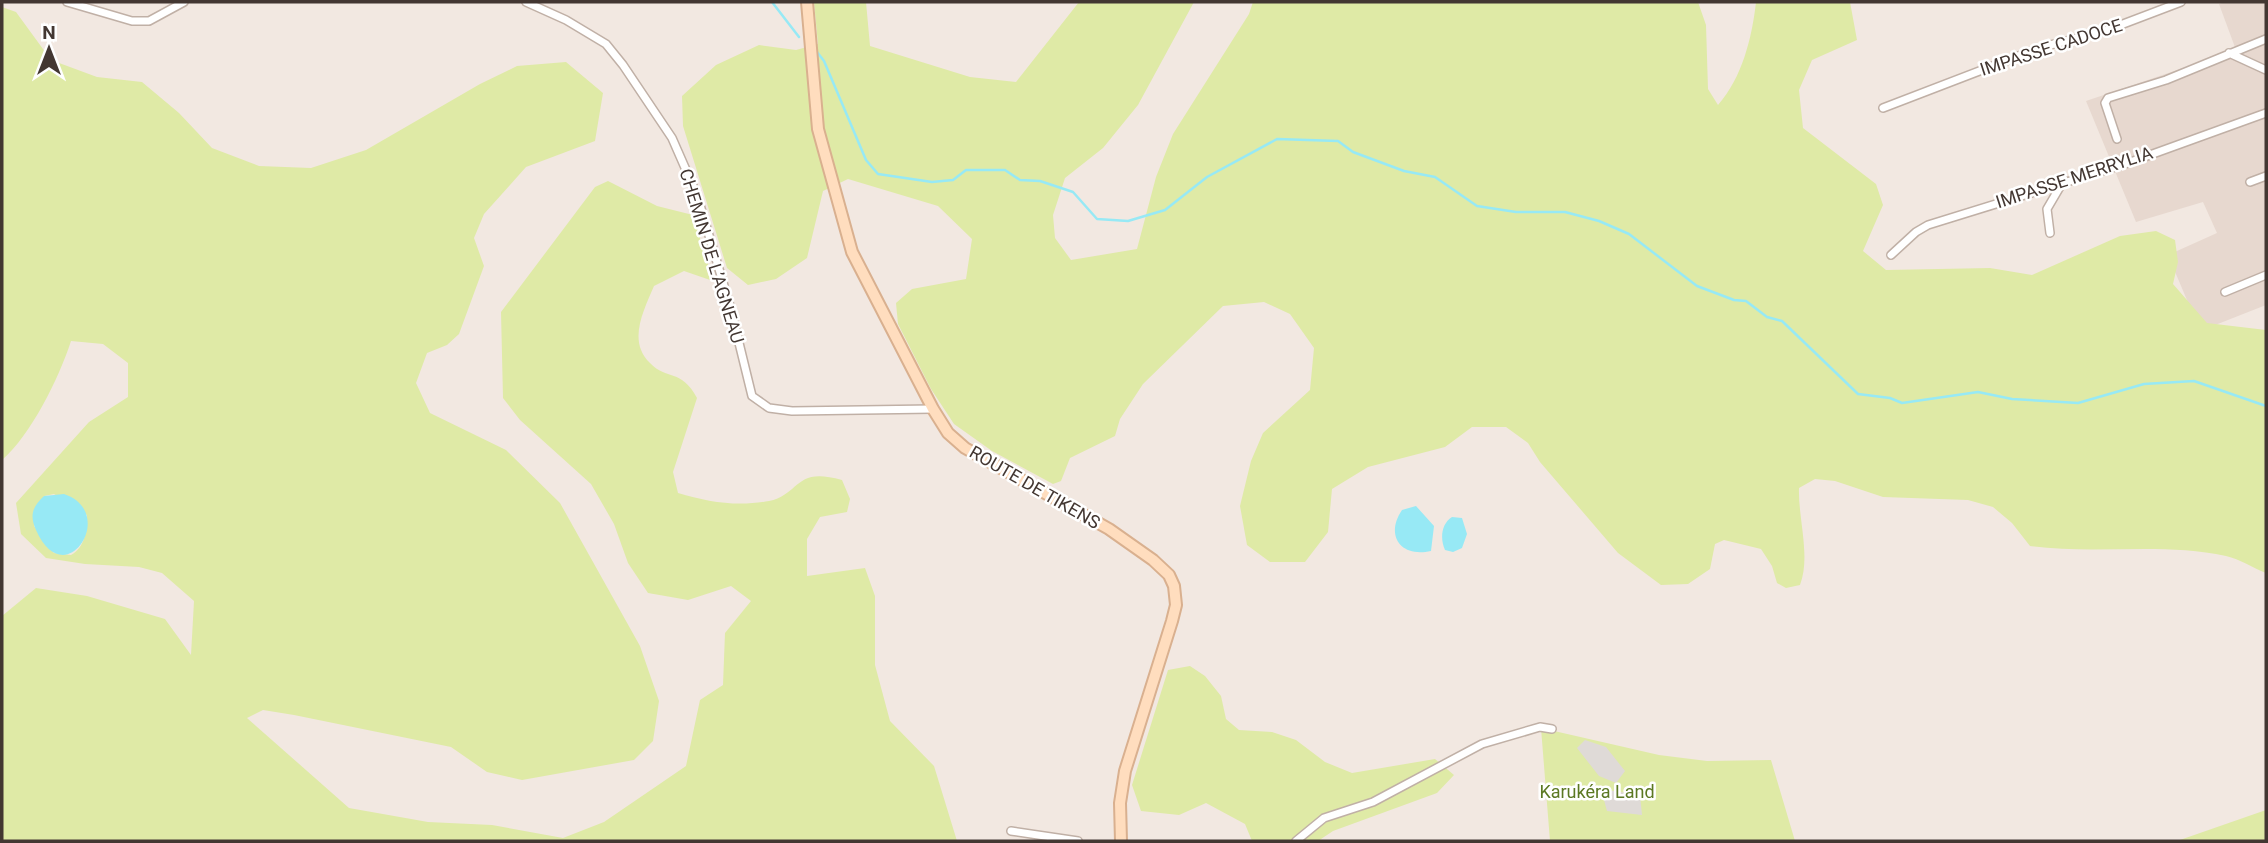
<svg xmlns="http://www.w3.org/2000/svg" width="2268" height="843" viewBox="0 0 2268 843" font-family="Roboto,sans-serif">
  <rect width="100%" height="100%" fill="#f2e8e1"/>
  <path fill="#e7d8cf" d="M 2225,2 L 2266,2 L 2266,305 L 2200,331 L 2168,255 L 2217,233 L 2203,202 L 2136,222 L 2086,101 L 2236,50 L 2219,4 Z"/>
  <path fill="#dfeaa6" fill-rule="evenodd" d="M 814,2 L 866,2 L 870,46 L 970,77 L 1016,82 L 1079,2 L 1194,2 L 1138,105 L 1103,148 L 1065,178 L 1053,215 L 1055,238 L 1071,260 L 1137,249 L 1156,177 L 1173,134 L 1249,14 L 1253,2 L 1698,2 L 1706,25 L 1708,89 L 1718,105 C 1742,78 1752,38 1756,2 L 1850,2 L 1857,40 L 1812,60 L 1799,90 L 1803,128 L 1876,184 L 1883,205 L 1863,251 L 1886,270 L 1990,268 L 2032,275 L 2120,236 L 2156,231 L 2175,240 L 2178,262 L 2173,284 L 2207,323 L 2266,330 L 2266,573 C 2253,568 2240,559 2226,556 C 2162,542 2095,555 2030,546 L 2012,523 L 1993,507 L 1968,500 L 1883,497 L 1835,481 L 1815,479 L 1799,488 C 1798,519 1811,556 1800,585 L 1786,588 L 1777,583 L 1772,566 L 1761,549 L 1724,540 L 1715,544 L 1710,569 L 1688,584 L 1661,585 L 1618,553 L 1540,462 L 1528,443 L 1506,427 L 1472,427 L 1445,447 L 1368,467 L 1332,489 L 1328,532 L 1305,562 L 1270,562 L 1247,545 L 1240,506 L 1251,461 L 1263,433 L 1310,390 L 1314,348 L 1290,314 L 1264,302 L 1223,306 L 1143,384 L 1120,419 L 1115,436 L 1070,458 L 1061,481 L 1053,484 L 992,451 L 954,424 L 931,389 L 898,324 L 896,303 L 912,289 L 966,279 L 972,239 L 938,206 L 848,179 L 823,191 L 807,258 L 776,279 L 748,285 L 727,268 L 683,126 L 682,96 L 716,65 L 759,45 L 796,50 L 818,44 Z
    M 2,7 L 16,12 L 51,60 L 97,77 L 142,82 L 179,113 L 212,148 L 259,166 L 311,168 L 366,150 L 480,84 L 517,66 L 566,62 L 603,93 L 595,141 L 526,167 L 484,214 L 474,238 L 484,266 L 459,334 L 447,345 L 427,353 L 416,383 L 430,413 L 506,450 L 560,503 L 640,646 L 659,701 L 653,741 L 634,760 L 522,780 L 487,772 L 451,747 L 294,715 L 263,710 L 247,718 L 349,808 L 428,822 L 492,825 L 563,838 L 604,822 L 686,766 L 700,700 L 723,685 L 725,633 L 751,601 L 731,586 L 688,600 L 648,593 L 628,563 L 614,524 L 591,484 L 520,420 L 503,398 L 501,312 L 595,187 L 608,181 L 657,206 L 693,215 L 713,281 L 684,271 L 654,286 C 644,310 627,341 650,363 C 667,381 681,368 697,398 L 673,472 L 678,493 C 708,502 737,507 769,501 C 801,494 794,466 842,480 L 850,499 L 847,512 L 820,517 L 807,539 L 807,576 L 865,568 L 875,596 L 875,665 L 890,721 L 934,766 L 957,841 L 2,841 L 2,616 L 36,588 L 87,596 L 165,619 L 191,655 L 194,601 L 162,573 L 139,567 L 85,564 L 46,558 L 21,534 L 16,503 L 89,422 L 128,397 L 128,363 L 103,344 L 71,341 C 59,378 31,435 2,460 ZM 54,494 L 87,515 C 87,531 85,547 71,555 L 54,553 L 34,526 L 44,496 Z
    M 1190,666 L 1205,676 L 1221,696 L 1226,719 L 1239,730 L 1272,732 L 1296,740 L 1325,762 L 1352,773 L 1435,759 L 1454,775 L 1437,793 L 1333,831 L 1318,841 L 1252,841 L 1245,824 L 1206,803 L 1179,815 L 1141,811 L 1132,785 L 1168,670 Z
    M 1541,728 L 1659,755 L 1707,761 L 1771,760 L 1795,841 L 1550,841 Z
    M 2266,810 L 2266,841 L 2177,841 Z"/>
  <path fill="#dfdad7" d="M 1585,740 L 1606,747 L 1625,771 L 1616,783 L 1599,776 L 1577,748 Z
    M 1601,789 L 1640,795 L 1642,815 L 1607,811 Z"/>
  <path fill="#97e9f5" d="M 64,494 C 119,512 65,596 36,530 C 29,515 33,506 44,496 Z
    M 1416,506 L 1434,526 L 1431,551 C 1400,558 1385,535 1402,510 Z
    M 1452,517 L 1462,518 L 1467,534 L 1462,548 L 1453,552 L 1445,550 C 1440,539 1441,524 1452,517 Z"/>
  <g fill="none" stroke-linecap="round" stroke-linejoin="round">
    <path stroke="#97e9f5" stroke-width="2.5" d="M 772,2 L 799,37
      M 817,52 L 824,61 L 866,160 L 878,174 L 932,182 L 953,180 L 966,170 L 1005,170 L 1020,180 L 1040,181 L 1073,192 L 1097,219 L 1128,221 L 1165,210 L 1207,177 L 1277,139 L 1338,141 L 1353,152 L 1404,171 L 1435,177 L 1477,206 L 1516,212 L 1565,212 L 1599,221 L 1629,234 L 1697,286 L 1734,300 L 1746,301 L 1767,317 L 1782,321 L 1858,394 L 1890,398 L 1902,403 L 1978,392 L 2012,399 L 2078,403 L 2144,384 L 2194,381 L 2266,406"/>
    <g stroke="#c0b0a6" stroke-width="10">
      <path id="street" d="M 67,2 L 132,21 L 149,21 L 184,2
        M 526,2 L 566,20 L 606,44 L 623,65 L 672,138 L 697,195 L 730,306 L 752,396 L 769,408 L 792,411 L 933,409
        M 2229,53 L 2266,70
        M 1883,108 L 2042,47 L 2102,32 L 2181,2
        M 2117,139 L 2105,103 L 2108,98 L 2166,80 L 2266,39
        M 2250,182 L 2266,176
        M 2050,233 L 2047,209 L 2064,180
        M 1891,255 L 1916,232 L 1928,225 L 2125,164 L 2266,113
        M 2225,292 L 2266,275
        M 1011,831 L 1078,841
        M 1296,841 L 1324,818 L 1373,802 L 1482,744 L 1540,727 L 1552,729"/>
    </g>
    <g stroke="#d9b08f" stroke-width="14">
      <path id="secondary" d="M 807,2 L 818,129 L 852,252 L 933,409 L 948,433 L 965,448 L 1109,529 L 1153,560 L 1169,575 L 1174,586 L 1176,605 L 1172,621 L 1125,771 L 1120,803 L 1121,841"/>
    </g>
    <use href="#street" stroke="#fff" stroke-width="7"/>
    <use href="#secondary" stroke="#ffddbe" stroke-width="10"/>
  </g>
  <g text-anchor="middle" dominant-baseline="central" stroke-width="5" stroke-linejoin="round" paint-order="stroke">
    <g font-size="18" fill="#433732" stroke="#fff">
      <text transform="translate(2051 47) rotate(-18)">IMPASSE CADOCE</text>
      <text transform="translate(2074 177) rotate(-18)">IMPASSE MERRYLIA</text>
      <text transform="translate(712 256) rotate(73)">CHEMIN DE L’AGNEAU</text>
      <text transform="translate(1035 487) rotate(30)">ROUTE DE TIKENS</text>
    </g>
    <g font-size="18" fill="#5b7822" stroke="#fff">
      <text x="1597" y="791">Karukéra Land</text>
    </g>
  </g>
  <rect width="2268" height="843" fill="none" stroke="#433732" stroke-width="7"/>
  <g transform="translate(49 49)" stroke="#ffffff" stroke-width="5" paint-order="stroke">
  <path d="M0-5L12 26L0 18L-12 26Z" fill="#433732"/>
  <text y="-10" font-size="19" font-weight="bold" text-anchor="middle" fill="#433732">N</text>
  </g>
</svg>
